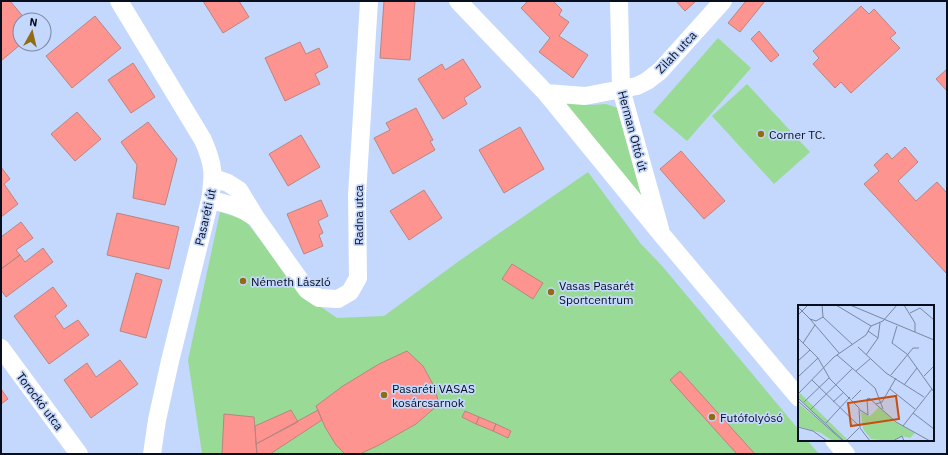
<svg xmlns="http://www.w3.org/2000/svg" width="948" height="455" viewBox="0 0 948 455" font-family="'IBM Plex Sans',sans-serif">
  <rect width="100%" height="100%" fill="#c4d7fc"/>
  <path fill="#99db96" d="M 718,38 L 751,68 L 687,141 L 653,112 Z
    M 747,84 L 810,152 L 774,184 L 712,116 Z
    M 562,101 L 591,105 L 606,104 L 618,108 L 643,200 Z
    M 588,172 L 641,244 L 663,267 L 799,430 L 799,440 L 807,440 L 819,454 L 202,454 L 188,360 L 220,212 L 245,220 L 301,293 L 337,318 L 384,316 L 459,261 Z"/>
  <path fill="#fe948f" stroke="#bb8480" d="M 1,1 L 10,1 L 26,20 L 20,20 L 20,44 L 21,44 L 1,61 Z
    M 203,1 L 239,1 L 249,17 L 223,33 Z
    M 384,1 L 415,1 L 410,60 L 380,58 Z
    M 528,1 L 553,1 L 562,10 L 559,15 L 569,22 L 559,36 L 588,55 L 573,78 L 539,52 L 550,38 L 521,8 Z
    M 676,1 L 696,1 L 685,11 Z
    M 746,1 L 765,1 L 740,32 L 728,23 Z
    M 861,6 L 869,14 L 874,9 L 896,33 L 890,38 L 900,48 L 851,93 L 841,82 L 835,88 L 813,64 L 819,58 L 813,51 Z
    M 95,16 L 121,48 L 72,88 L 46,56 Z
    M 759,31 L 779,55 L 771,62 L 751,39 Z
    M 300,42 L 306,54 L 319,48 L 328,67 L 315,74 L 320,84 L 285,101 L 265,58 Z
    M 463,59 L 481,87 L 464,98 L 467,104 L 443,119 L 418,79 L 442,64 L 445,70 Z
    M 133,63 L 155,97 L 131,113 L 108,80 Z
    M 947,69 L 947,91 L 936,79 Z
    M 416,108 L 433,140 L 430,141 L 435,150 L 393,174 L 374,138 L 390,130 L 386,123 Z
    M 77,112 L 101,139 L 75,161 L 51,134 Z
    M 148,122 L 177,159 L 165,205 L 133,198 L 137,165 L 121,142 Z
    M 520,127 L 544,169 L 504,193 L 479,150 Z
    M 301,135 L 320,167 L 288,186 L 269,154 Z
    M 905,147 L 918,162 L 898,181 L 916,201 L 937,182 L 946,192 L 947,191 L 947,274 L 864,184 L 879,171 L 874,165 L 887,153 L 892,159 Z
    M 681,151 L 725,201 L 704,219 L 660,169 Z
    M 1,167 L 10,179 L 4,184 L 18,204 L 1,217 Z
    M 424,190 L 442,218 L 409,240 L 390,211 Z
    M 321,200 L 328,216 L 318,221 L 323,233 L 319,235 L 323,246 L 304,254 L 287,214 Z
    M 117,213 L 179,227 L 169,269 L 107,255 Z
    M 21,222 L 33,238 L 16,250 L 20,255 L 1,269 L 1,237 Z
    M 43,248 L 53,262 L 6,297 L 1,290 L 1,269 L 20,255 L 25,262 Z
    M 512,264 L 543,283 L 533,299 L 502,279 Z
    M 136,273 L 162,280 L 146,338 L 120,331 Z
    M 53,287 L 67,306 L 55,316 L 64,329 L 78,320 L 89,335 L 49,364 L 14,316 Z
    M 407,351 L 423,366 L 434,386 L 439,404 L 416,424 L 379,445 L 360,454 L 345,454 L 336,445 L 325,427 L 316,406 L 343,386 L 379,364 Z
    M 120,360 L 138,384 L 91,418 L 64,380 L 87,363 L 96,377 Z
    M 680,371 L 755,454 L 737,454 L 670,380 Z
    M 1,389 L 8,399 L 1,404 Z
    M 291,410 L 298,422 L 256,444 L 255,426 Z
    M 318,410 L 322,420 L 270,454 L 257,454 L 256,444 Z
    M 465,411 L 479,417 L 476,424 L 462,417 Z
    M 224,414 L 254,417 L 257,454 L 222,454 Z
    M 479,417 L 496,424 L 493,431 L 476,424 Z
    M 496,424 L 511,431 L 508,438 L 493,431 Z"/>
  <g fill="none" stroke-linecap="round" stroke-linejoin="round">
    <path stroke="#fff" stroke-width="18" d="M 119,1 L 203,140 C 214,165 214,174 210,200 L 170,361 L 157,420 L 152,454
      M 458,1 L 546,93 L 662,235 L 799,398
      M 619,1 L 621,89 L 660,229
      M 546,93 L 585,96 L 637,86 L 647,81 L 660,71 L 723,1
      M 214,178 L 228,183 L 239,190 L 256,218 L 307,290 L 319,298 L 338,299 L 350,292 L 358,278 L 357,195 L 369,1
      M 210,200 C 227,204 240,206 254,217
      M 1,348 L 79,454
      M 834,440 L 846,454"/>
  </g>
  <g fill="#916c13" stroke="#c4d7fc" stroke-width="1.5">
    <circle cx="761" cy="134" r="4"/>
    <circle cx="243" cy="281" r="4"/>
    <circle cx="551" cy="292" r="4"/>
    <circle cx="384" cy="395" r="4"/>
    <circle cx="712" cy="417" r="4"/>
  </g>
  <g text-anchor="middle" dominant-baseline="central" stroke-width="3.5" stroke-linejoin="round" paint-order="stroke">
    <g font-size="12" fill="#070e1d" stroke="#c4d7fc">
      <text transform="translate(676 52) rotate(-47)">Zilah utca</text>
      <text transform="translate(633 131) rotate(75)">Herman Ottó út</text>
      <text transform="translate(358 215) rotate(-90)">Radna utca</text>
      <text transform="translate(205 217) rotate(-77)">Pasaréti út</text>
      <text transform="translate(40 401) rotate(53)">Torockó utca</text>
    </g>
    <g font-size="12" fill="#070e1d" stroke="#c4d7fc" text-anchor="start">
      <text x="769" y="134">Corner TC.</text>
      <text x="251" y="281">Németh László</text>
      <text x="559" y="285">Vasas Pasarét<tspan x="559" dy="14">Sportcentrum</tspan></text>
      <text x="392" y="388">Pasaréti VASAS<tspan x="392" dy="14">kosárcsarnok</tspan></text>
      <text x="720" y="417">Futófolyósó</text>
    </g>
  </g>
  <g transform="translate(798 305)">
    <rect width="136" height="136" fill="#c4d7fc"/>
    <path d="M 2,88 L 9,95 L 51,136 L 47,136 L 15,108 L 0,92 ZM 0,98 L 35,127 L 44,136 L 35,136 L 23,128 L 0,121 ZM 81,102 L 97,117 L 117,128 L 112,133 L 104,131 L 94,136 L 73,134 L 65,124 L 63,107 L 72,111 Z" fill="#99db96"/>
    <path fill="none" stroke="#7887a3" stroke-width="1" d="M 38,0 L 73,21M 52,0 L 136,35M 106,0 L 117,18 L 117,27M 0,2 L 12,14 L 18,16 L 25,12 L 24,0M 112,8 L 122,3 L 136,15M 0,10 L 10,0M 25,12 L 55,40M 12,14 L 41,48M 99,21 L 94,38 L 109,49 L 136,87M 70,26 L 80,33M 0,33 L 20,53 L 32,74 L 61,103 L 62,123 L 72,136M 5,38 L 17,20M 60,42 L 88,68 L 126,92M 39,50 L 77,83 L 85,104M 68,50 L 80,33 L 82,18M 0,56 L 12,45M 58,66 L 72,54M 93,70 L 115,43 L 121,43M 126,71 L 136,61M 0,72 L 20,53M 14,75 L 61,121M 106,80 L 119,63M 92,84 L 117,104M 0,89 L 36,52 L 68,30 L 73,21 L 85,16 L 99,0M 0,93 L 46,136M 54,94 L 63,85M 0,96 L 45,136M 6,97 L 31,73M 35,97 L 46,87M 78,99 L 84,97 L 98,73M 12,105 L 55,63M 62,105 L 70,110 L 69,94 L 71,93 L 98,117 L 132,136M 115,108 L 136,124M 28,118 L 52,92M 105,121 L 134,84M 0,122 L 15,126 L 29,136M 48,136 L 61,123M 95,136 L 104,131 L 106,136"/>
    <path fill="#c64e0f" fill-opacity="0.15" stroke="#c64e0f" stroke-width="2" d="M 98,91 L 101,114 L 53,121 L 50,98 Z"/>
    <rect width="136" height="136" fill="none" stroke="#070e1d" stroke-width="2"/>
  </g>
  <rect width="948" height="455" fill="none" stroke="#070e1d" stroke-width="4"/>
  <g transform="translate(32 32) rotate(8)"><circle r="19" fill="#c4d7fc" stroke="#7887a3"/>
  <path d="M0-3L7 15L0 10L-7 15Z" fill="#916c13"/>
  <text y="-6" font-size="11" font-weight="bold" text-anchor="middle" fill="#070e1d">N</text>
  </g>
</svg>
